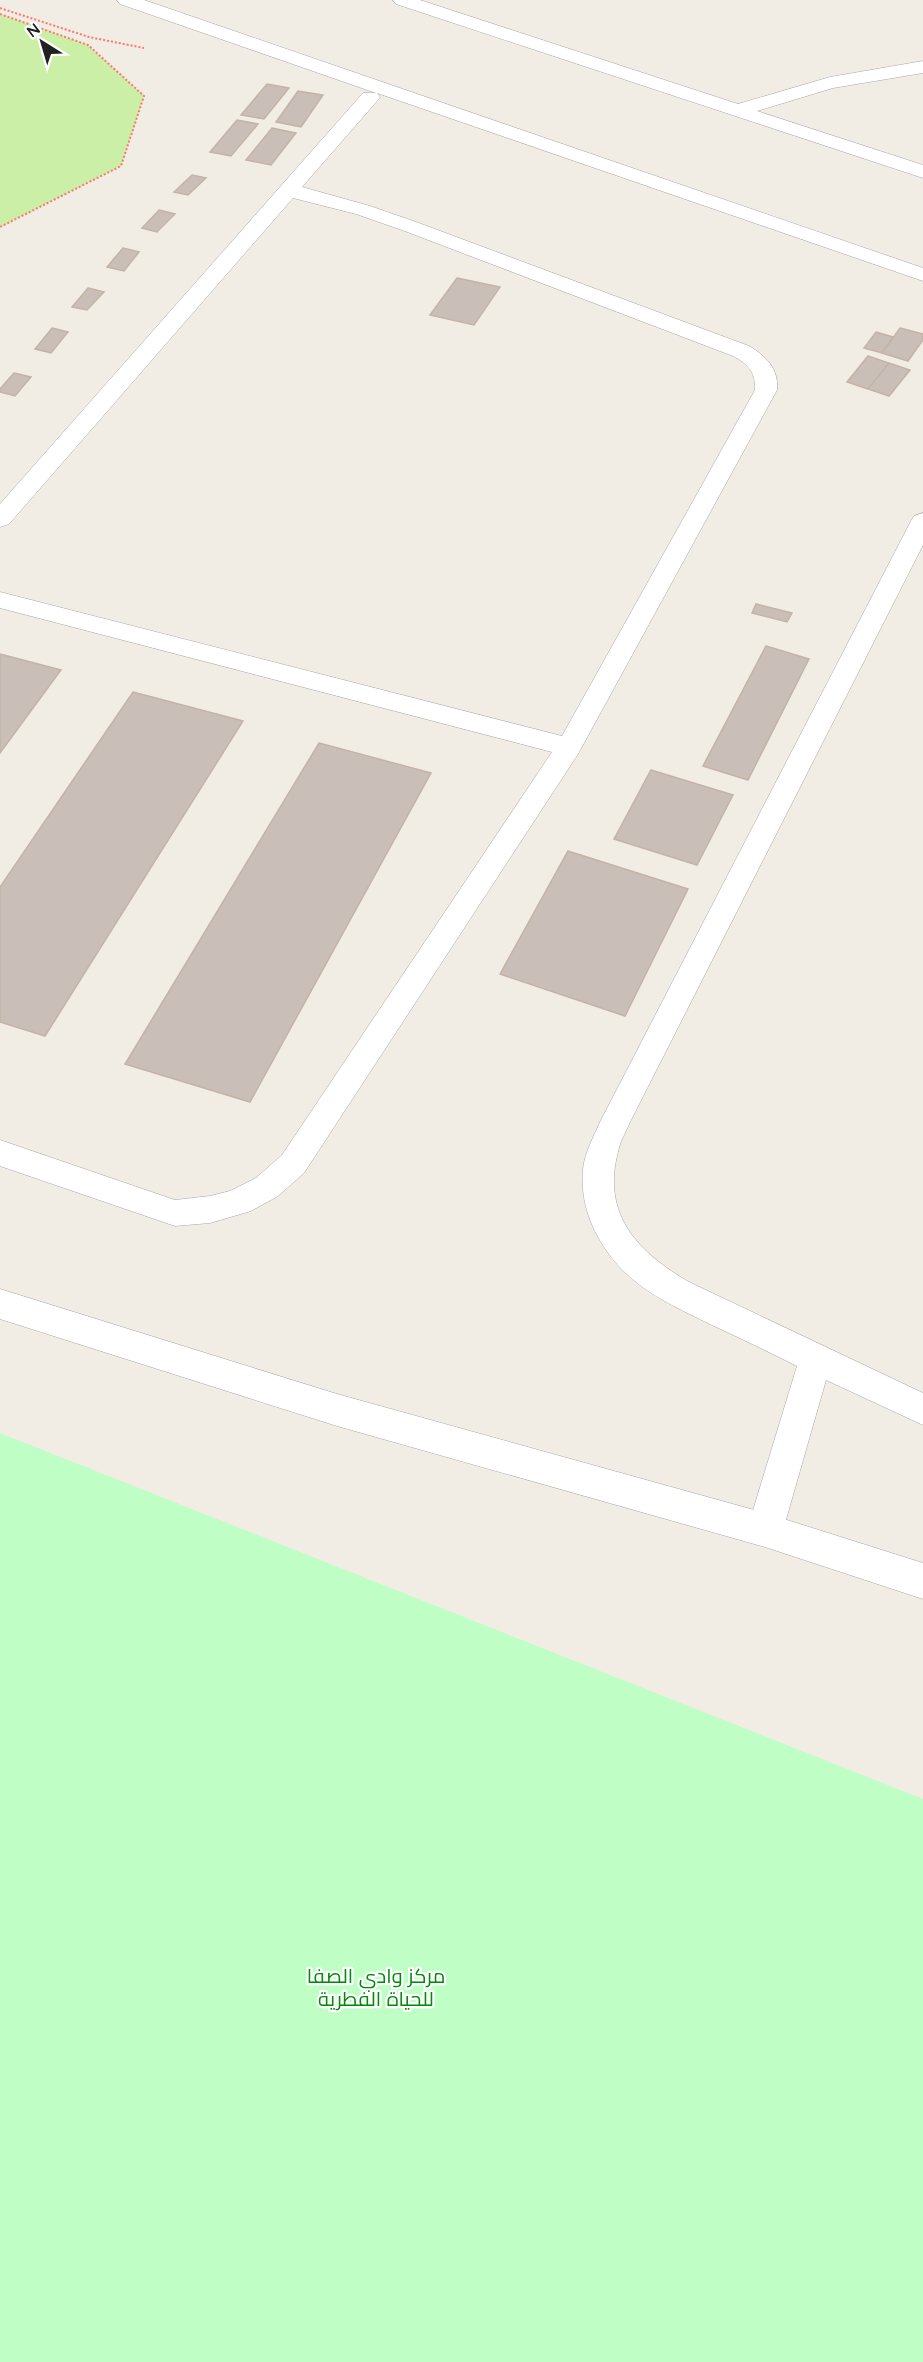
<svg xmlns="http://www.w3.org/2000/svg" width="923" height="2362" viewBox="0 0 923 2362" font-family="Quicksand,Cairo,sans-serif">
  <rect width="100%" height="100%" fill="#f1ede5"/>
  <path fill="#cbefa7" d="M 0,14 L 88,45 L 144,96 L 121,166 L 0,227 Z"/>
  <path fill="#bffec4" d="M 0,1433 L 923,1799 L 923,2362 L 0,2362 Z"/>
  <path fill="#c9bfb8" stroke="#c4b3a6" stroke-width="1.5" d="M 267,84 L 289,88 L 264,119 L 241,115 Z
    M 298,91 L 323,95 L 301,127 L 276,122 Z
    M 237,120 L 258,124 L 231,156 L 210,152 Z
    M 272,128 L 296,133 L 271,165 L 246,160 Z
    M 192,175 L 206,178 L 188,195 L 174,192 Z
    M 159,210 L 175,214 L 157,232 L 142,228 Z
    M 123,248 L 139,252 L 124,271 L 107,267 Z
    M 457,278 L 500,287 L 474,325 L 430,315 Z
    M 88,288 L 104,292 L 87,310 L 72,307 Z
    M 52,328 L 68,332 L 51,353 L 35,349 Z
    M 900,328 L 923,334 L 923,340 L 908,361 L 882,353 Z
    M 876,332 L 893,337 L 882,353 L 864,348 Z
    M 868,356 L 889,363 L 868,389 L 847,382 Z
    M 889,363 L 910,370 L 889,396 L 868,389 Z
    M 14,373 L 31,377 L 15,396 L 0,392 L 0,389 Z
    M 756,604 L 792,613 L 787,622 L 752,613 Z
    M 766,646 L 809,659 L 748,780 L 703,766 Z
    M 0,654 L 61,670 L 0,753 Z
    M 133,692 L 243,721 L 45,1036 L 0,1022 L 0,887 Z
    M 319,743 L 431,773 L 250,1102 L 125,1064 Z
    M 651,770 L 733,795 L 697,865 L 614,839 Z
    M 568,851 L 688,889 L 625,1016 L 500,974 Z"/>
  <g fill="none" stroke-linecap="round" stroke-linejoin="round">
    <g stroke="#a7a7a7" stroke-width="1">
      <path id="lane" d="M 117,0 L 144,0 L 923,268 L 923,281 L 377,93 L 380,97 L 377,101 L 302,187 L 370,206 L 416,222 L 749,346 C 766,356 779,369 777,390 L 578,754 L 304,1173 L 278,1196 L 251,1211 L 210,1223 L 175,1226 L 0,1166 L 0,1140 L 175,1200 L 210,1196 L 230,1191 L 256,1178 L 282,1155 L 552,752 L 0,608 L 0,592 L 562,736 L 755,390 C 756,372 748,364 733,356 L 402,230 L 356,214 L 293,198 L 9,524 L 0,527 L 0,504 L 363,93 L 376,93 L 120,4 Z
        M 393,0 L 420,0 L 738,104 L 830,77 L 923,61 L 923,73 L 833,88 L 757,111 L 923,165 L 923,178 L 396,4 Z
        M 923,513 L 923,545 L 630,1122 C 626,1132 620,1141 618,1152 C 601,1215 639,1253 689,1282 L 923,1393 L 923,1425 L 826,1380 L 783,1530 L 778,1542 L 765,1546 L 752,1542 L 747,1530 L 797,1366 C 769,1352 742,1339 714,1326 C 663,1301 619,1283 593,1227 C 585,1209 581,1189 583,1169 C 585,1152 593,1138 600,1122 L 911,521 L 914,516 Z"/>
    </g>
    <g stroke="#a7a7a7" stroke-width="1">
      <path id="street" d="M 0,1289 L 337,1394 L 765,1513 L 923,1563 L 923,1599 L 765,1547 L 337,1426 L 0,1319 Z"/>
    </g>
    <path stroke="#ff7768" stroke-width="2" stroke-dasharray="2 2" stroke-linecap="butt" d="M 0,8 L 89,37 L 144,48
      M 0,14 L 88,45 L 144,96 L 121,166 L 0,227"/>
    <use href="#lane" fill="#fff" fill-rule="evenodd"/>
    <use href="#street" fill="#fff" fill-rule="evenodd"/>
  </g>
  <g text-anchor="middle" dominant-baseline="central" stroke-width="4.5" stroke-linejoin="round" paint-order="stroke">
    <g font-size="20" fill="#02890c" stroke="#fff">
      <text x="376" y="1975">مركز وادي الصفا<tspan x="376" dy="23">للحياة الفطرية</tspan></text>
    </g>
  </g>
  <g transform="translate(42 42) rotate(323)" stroke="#ffffff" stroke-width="4.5" paint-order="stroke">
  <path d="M0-4.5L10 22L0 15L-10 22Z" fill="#202020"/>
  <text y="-9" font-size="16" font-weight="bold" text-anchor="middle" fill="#202020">N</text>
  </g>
</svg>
